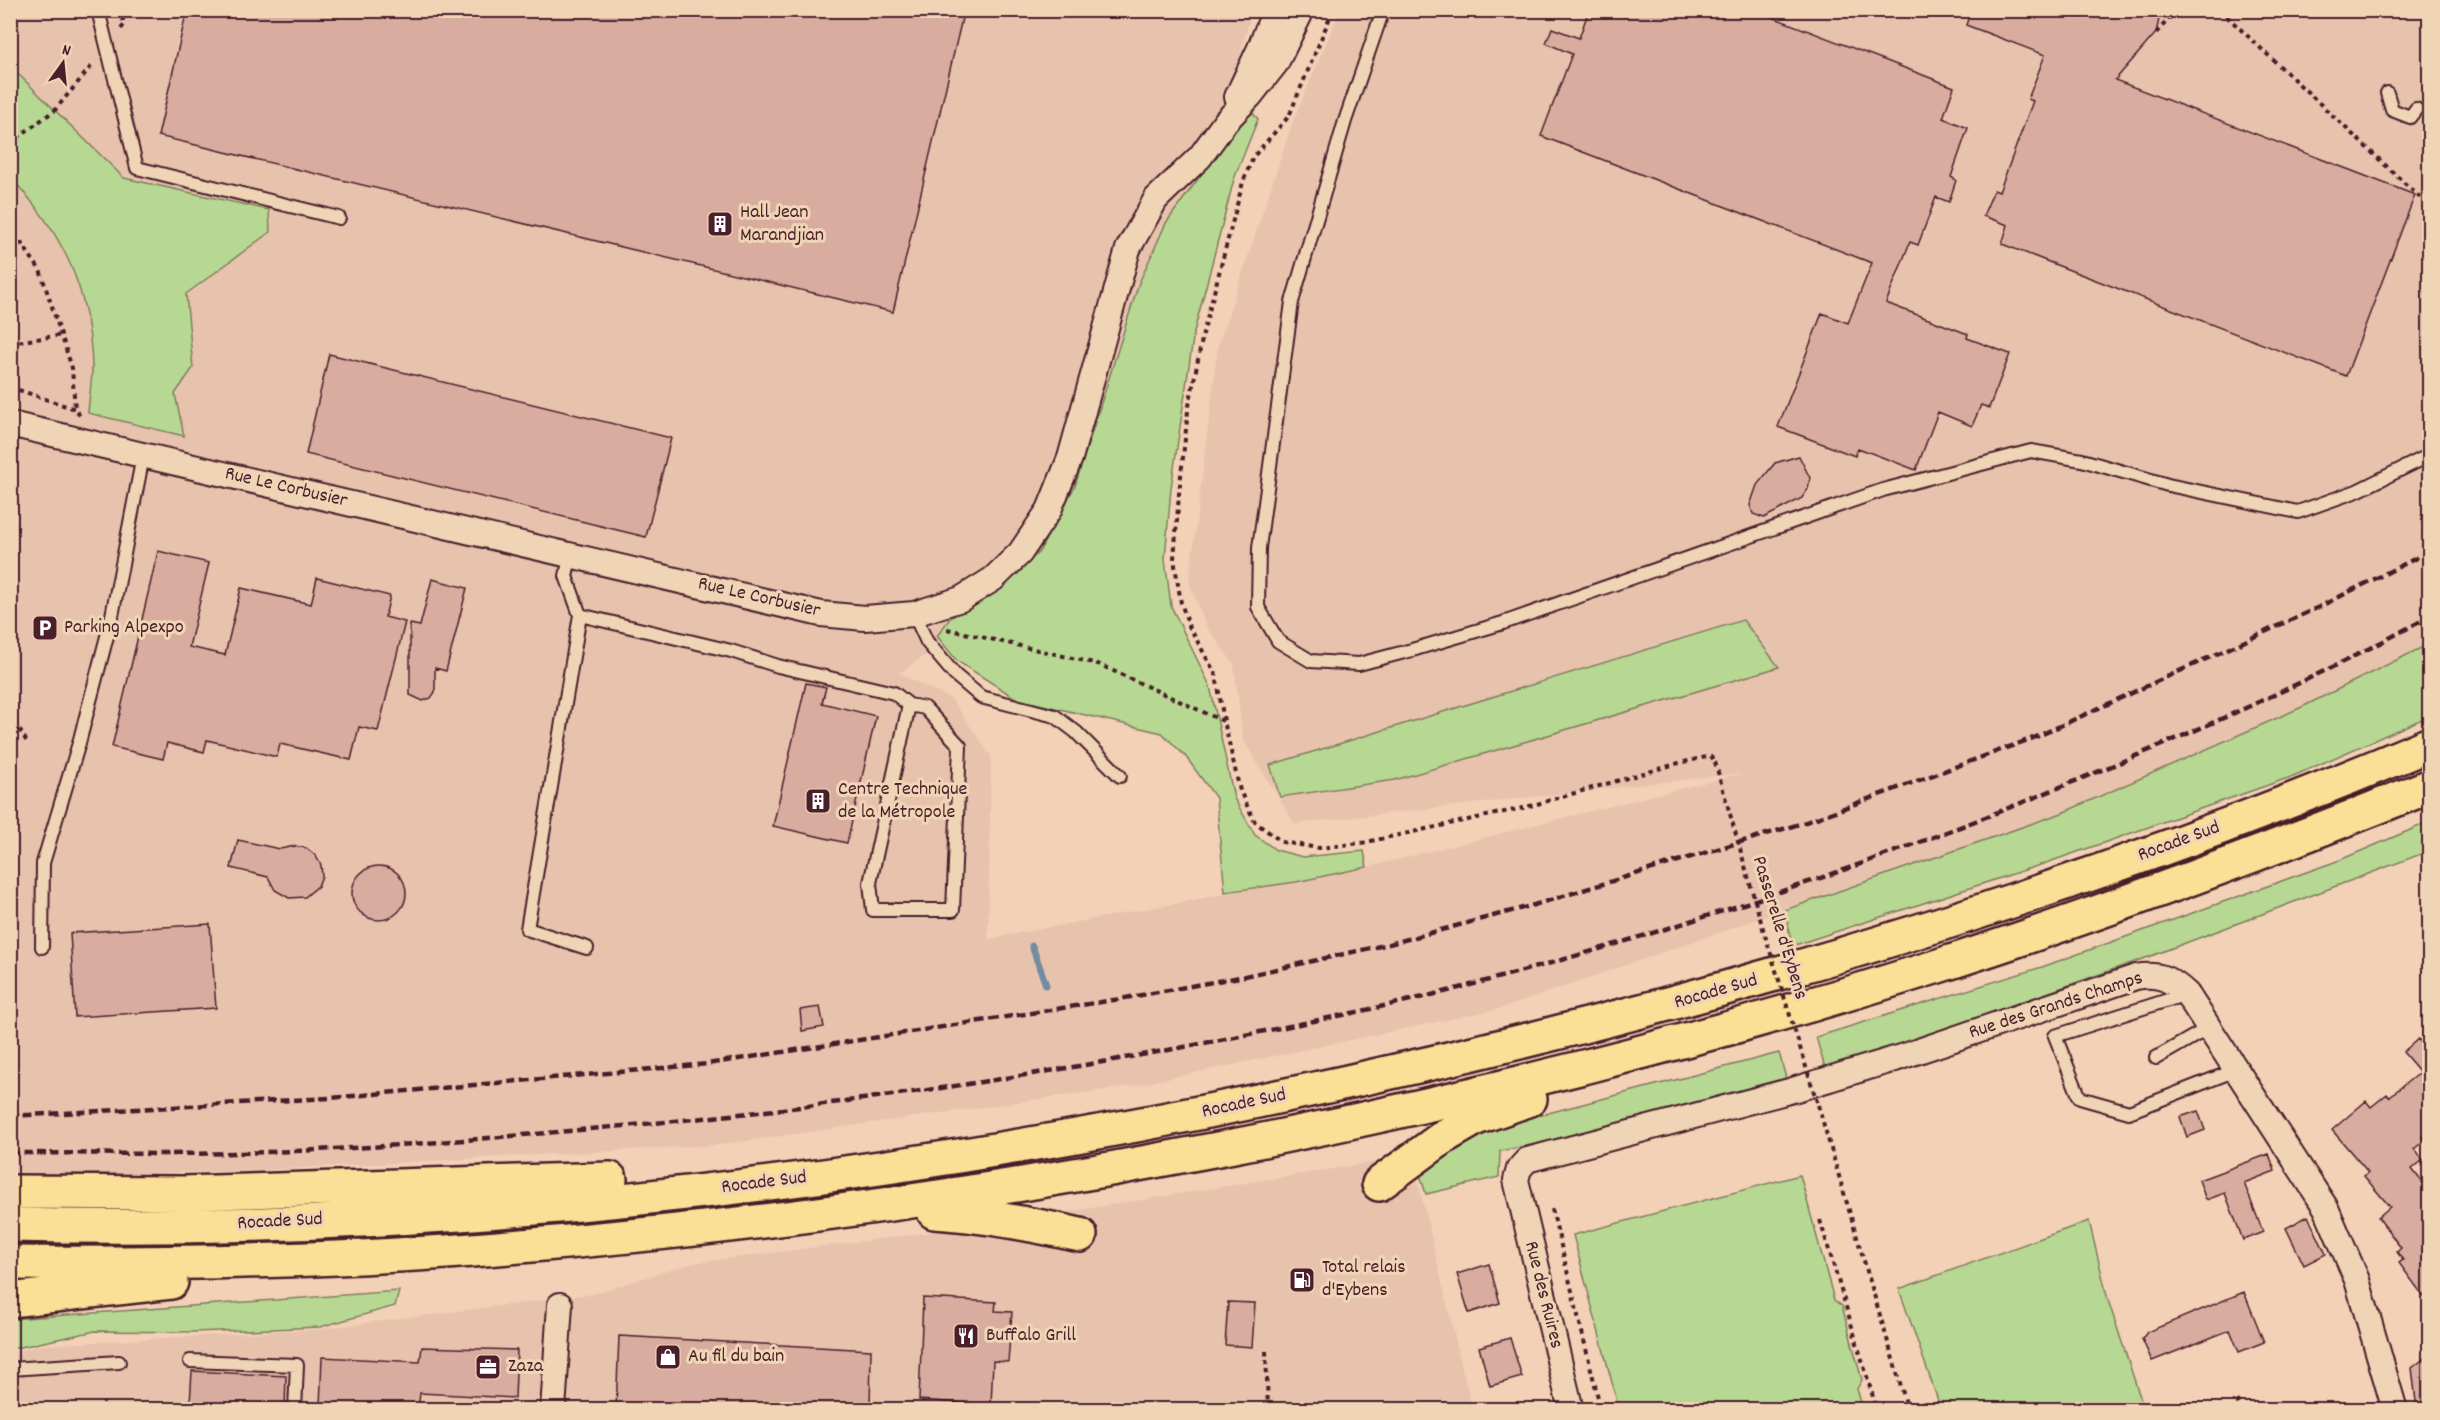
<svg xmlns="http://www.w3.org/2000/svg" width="2440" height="1420" viewBox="0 0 2440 1420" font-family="Dekko,sans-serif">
  <rect width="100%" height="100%" fill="#f2d1b7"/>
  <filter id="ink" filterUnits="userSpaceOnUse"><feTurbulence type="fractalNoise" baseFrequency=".0167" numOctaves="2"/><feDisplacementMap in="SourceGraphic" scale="12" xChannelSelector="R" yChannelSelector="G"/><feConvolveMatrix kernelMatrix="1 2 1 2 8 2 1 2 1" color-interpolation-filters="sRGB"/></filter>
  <g filter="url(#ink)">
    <path fill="#e7c3ad" d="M 10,11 L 1252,11 L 1238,64 L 1117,408 L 1051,571 L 899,673 L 951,699 L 991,756 L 988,939 L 1367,867 L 1743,773 L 1295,824 L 1243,740 L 1234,664 L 1207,628 L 1189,583 L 1218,346 L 1293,121 L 1340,11 L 2429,11 L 2429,644 L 2302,707 L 2062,813 L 1503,1008 L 1132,1086 L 718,1145 L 249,1171 L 11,1176 Z
      M 1412,1156 L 1472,1409 L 11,1410 L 10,1352 L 42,1345 L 319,1329 L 592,1294 L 693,1263 L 981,1226 Z"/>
    <path fill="#b7d892" stroke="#807c5e" stroke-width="1.5" d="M 10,66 L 124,178 L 269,210 L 270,232 L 186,294 L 193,368 L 175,394 L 184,436 L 88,413 C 89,398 92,382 92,367 C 90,290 63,233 11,178 Z
      M 1249,109 L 1258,119 L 1234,179 L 1194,332 L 1171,488 L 1165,559 L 1171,606 L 1210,686 L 1234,798 L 1255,835 L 1276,850 L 1303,857 L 1364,851 L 1367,867 L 1296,882 L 1225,892 L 1216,798 L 1186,757 L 1162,733 L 1017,699 L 957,661 L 937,636 L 950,618 L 997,591 L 1039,552 L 1075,486 L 1139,283 L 1166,223 Z
      M 1743,620 L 1779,667 L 1395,780 L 1280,797 L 1270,765 Z
      M 2429,644 L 2429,716 L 2291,777 L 2046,863 L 1792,946 L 1785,910 L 2062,813 L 2302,707 Z
      M 2429,822 L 2429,851 L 2151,956 L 1826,1071 L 1816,1037 L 2042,967 L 2340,860 Z
      M 1779,1053 L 1786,1078 L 1601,1131 L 1500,1151 L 1499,1177 L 1426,1194 L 1418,1168 L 1504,1119 L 1529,1118 Z
      M 1800,1175 L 1834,1300 L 1842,1306 L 1862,1380 L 1857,1389 L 1863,1409 L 1619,1409 L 1573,1235 Z
      M 2089,1221 L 2108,1300 L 2144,1409 L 1941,1409 L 1899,1289 Z
      M 399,1291 L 395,1306 L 320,1327 L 194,1332 L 95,1331 L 11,1349 L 11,1319 Z"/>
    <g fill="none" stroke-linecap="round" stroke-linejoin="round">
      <path stroke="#738ca2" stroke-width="7" d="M 1032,946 L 1046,985"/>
    </g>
    <path fill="#d9aca0" stroke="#4a1f2b" stroke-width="1.5" d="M 187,10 L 964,10 L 893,312 L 158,136 Z
      M 1589,10 L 1754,10 L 1954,87 L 1943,118 L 1968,128 L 1951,177 L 1956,180 L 1949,202 L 1936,197 L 1918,245 L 1910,242 L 1886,303 L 1968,334 L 1967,338 L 2010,354 L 1989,408 L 1981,405 L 1972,426 L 1938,412 L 1916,470 L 1858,448 L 1855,456 L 1778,427 L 1822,313 L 1848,323 L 1872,263 L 1541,136 L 1572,54 L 1546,43 L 1552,28 L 1579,38 Z
      M 1971,10 L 2161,10 L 2156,33 L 2115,80 L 2415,195 L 2346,376 L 2002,244 L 2008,225 L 1983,216 L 1994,190 L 1999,192 L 2033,101 L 2028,99 L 2045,55 L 1966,25 Z
      M 329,354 L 671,438 L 646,537 L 306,454 Z
      M 1799,456 L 1810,478 L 1808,489 L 1802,498 L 1764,518 L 1753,514 L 1750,505 L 1757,485 L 1775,463 Z
      M 158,551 L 209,563 L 189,647 L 225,655 L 241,588 L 311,604 L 317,578 L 390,596 L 385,617 L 405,622 L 378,731 L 359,727 L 351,760 L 280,744 L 277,757 L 207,740 L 204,752 L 167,743 L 163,759 L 112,747 Z
      M 432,579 L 467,588 L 446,671 L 435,668 L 435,692 L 431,698 L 423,701 L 410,695 L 410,624 L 420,626 Z
      M 806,683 L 826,687 L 822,703 L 876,716 L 847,843 L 773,826 Z
      M 238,840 L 280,849 L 295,846 L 306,848 L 315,855 L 321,865 L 322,876 L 318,886 L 305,897 L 289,898 L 275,890 L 268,877 L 231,868 Z
      M352 893a27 27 0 1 1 54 0a27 27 0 1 1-54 0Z
      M 210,924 L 216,1008 L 75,1017 L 70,933 Z
      M 820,1007 L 824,1027 L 802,1031 L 800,1010 Z
      M 2418,1039 L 2430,1053 L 2430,1132 L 2422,1137 L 2425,1140 L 2414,1149 L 2423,1160 L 2412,1169 L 2430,1192 L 2430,1305 L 2399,1263 L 2403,1260 L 2397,1252 L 2401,1248 L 2378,1217 L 2390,1207 L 2364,1176 L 2368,1172 L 2332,1130 L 2366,1101 L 2371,1107 L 2387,1094 L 2389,1097 L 2420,1072 L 2403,1052 Z
      M 2198,1111 L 2205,1130 L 2187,1137 L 2180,1117 Z
      M 2269,1154 L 2275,1171 L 2244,1183 L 2263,1232 L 2243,1240 L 2225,1193 L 2206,1200 L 2199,1180 Z
      M 2308,1216 L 2326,1254 L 2304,1265 L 2286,1228 Z
      M 1489,1264 L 1500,1303 L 1469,1313 L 1457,1274 Z
      M 2244,1292 L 2264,1342 L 2239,1352 L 2230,1330 L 2152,1361 L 2142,1339 L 2147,1332 Z
      M 923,1298 L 996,1302 L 995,1311 L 1012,1312 L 1008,1362 L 993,1361 L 991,1405 L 919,1400 Z
      M 1228,1302 L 1255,1303 L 1252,1347 L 1225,1345 Z
      M 619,1336 L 871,1350 L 870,1410 L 616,1410 Z
      M 1510,1338 L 1522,1377 L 1490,1386 L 1479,1347 Z
      M 422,1347 L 517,1350 L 515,1398 L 420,1393 L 418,1410 L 320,1406 L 322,1357 L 420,1362 Z
      M 2430,1354 L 2430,1410 L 2417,1410 L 2412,1368 Z
      M 192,1371 L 286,1376 L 285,1408 L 190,1404 Z"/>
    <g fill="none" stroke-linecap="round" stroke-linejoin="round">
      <g stroke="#4a1f2b" stroke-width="16">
        <path id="lane" d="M 98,10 L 137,168 L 339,218
          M 1383,10 L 1345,121 L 1292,302 L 1259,548 L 1258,607 L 1278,641 L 1311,661 L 1359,664 L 1412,650 L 1503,623 L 1883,490 L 2031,451 L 2082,460 L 2168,485 L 2298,512 L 2357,491 L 2430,455
          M 2387,93 L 2392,110 L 2410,117 L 2416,109
          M 571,553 L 566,576 L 580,615 L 731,651 L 778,666 L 894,693 L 909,705 L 870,883 L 873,910 L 953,910 L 960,746 L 925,708 L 909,705
          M 914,614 L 927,642 L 955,675 L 981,697 L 1055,716 L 1076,732 L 1120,776
          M 580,615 L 527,929 L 587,948
          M 42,947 L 43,863 L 79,743 L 111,621 L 143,456
          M 2187,994 L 2055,1036 L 2080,1098 L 2129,1112 L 2236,1070
          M 2156,1058 L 2210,1027
          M 190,1361 L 297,1365 L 295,1410
          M 10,1369 L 119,1362"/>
      </g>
      <g stroke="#4a1f2b" stroke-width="28">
        <path id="street" d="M 1237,97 L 1260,48 L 1275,10
          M 10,424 L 821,614 L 865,618 L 914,614 L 961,599 L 993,579 L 1020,553 L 1049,510 L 1070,458 L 1128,249 L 1156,199 L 1200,157 L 1226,121 L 1250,96 L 1276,63 L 1302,10
          M 553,1410 L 560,1305
          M 1571,1410 L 1516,1180 L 1519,1169 L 1527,1160 L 1793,1090 L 1898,1058 L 2136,977 C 2159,973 2171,979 2187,994 L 2326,1208 L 2357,1280 L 2395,1410"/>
      </g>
      <g stroke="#4a1f2b" stroke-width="38">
        <path id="highway" d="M 1379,1184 L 1445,1136 L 1476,1118 L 1530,1099
          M 10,1192 L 184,1193 L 610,1179
          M 934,1212 C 984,1215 1031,1224 1080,1235
          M 10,1225 C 459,1236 910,1178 1347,1082 C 1717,1001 2080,892 2430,744
          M 10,1263 C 164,1264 318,1262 472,1250 C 968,1212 1463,1116 1938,966 C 2104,913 2268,851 2430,786
          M 10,1300 L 171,1282"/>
      </g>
      <path stroke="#4a1f2b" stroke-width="4" stroke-dasharray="4.5 4.5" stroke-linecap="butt" d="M 1333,10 L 1289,116 L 1253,157 L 1243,182 L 1203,334 L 1188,411 L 1179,494 L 1174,559 L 1181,603 L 1189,626 L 1216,675 L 1224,721 L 1240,791 L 1255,822 L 1282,842 L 1318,848 L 1362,843 L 1523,808 L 1679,763 L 1711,756 L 1715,762
        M 2220,10 L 2430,207
        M 121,29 L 124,25 L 121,10
        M 2156,33 L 2177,10
        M 10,143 L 55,110 L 94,63
        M 10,227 L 40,270 L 72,368 L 75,410
        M 10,343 L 62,335
        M 10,387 L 75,409 L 80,416
        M 947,629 L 1098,664 L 1223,721
        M 10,714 L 27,742
        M 1818,1105 L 1908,1410
        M 1552,1209 L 1601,1410
        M 1820,1220 L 1877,1410
        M 1266,1351 L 1268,1410
        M 2237,1400 L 2240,1410"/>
      <use href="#lane" stroke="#efd4b6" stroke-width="12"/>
      <use href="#street" stroke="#efd4b6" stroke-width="24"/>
      <use href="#highway" stroke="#fadf96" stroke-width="33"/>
      <path stroke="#4a1f2b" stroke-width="4.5" stroke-dasharray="9 4.5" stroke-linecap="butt" d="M 10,1116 L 330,1098 L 707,1064 L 1120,999 L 1245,976 L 1389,944 L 1534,905 L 1806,822 L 2036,737 L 2319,607 L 2430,551
        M 10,1153 C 86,1153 162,1155 237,1153 C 359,1150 480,1139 601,1128 C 814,1109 1026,1079 1235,1037 C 1305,1023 1375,1009 1444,992 C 1652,938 1855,871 2053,790 C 2181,738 2309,683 2430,616"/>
      <path stroke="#4a1f2b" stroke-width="4" stroke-dasharray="4.5 4.5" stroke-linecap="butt" d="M 1715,762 L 1764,932 L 1817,1102"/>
    </g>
  </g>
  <defs>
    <g id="building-square" transform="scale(1.35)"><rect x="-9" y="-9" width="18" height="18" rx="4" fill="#4a1f2b" stroke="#efd4b6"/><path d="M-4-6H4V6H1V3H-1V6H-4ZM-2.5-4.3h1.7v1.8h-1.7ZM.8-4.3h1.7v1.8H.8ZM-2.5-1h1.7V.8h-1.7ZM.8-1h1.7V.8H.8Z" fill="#fff"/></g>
    <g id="parking-square" transform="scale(1.35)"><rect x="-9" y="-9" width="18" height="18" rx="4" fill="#4a1f2b" stroke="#efd4b6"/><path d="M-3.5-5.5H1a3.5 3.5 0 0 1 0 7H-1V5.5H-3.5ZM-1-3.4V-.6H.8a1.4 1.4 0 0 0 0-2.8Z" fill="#fff"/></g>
    <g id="fuel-square" transform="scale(1.35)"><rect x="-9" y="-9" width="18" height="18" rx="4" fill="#4a1f2b" stroke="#efd4b6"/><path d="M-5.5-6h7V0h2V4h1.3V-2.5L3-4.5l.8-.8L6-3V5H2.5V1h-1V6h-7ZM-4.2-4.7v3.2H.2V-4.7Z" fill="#fff"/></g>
    <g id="restaurant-square" transform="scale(1.35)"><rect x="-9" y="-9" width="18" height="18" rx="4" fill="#4a1f2b" stroke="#efd4b6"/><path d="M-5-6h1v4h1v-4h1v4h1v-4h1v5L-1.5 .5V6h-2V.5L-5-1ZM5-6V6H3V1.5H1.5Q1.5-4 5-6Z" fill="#fff"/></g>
    <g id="shop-square" transform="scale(1.35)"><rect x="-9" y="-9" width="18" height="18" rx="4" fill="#4a1f2b" stroke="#efd4b6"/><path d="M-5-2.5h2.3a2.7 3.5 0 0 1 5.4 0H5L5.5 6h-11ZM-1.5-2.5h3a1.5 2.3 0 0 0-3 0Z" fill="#fff"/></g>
    <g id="office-square" transform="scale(1.35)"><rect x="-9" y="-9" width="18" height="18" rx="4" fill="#4a1f2b" stroke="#efd4b6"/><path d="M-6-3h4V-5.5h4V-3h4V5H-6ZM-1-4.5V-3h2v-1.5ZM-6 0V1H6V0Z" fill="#fff"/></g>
  </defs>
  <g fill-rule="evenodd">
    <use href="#building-square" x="720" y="224"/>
    <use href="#parking-square" x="45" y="628"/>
    <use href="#building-square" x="818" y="801"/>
    <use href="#fuel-square" x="1302" y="1280"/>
    <use href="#restaurant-square" x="966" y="1336"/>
    <use href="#shop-square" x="668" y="1357"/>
    <use href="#office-square" x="488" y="1367"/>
  </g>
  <g text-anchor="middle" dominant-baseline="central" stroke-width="6" stroke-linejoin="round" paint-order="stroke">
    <g font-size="20" fill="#4a1f2b" stroke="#efd4b6" text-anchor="start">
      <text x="740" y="213">Hall Jean<tspan x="740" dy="23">Marandjian</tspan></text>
      <text x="64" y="628">Parking Alpexpo</text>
      <text x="838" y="790">Centre Technique<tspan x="838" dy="23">de la Métropole</tspan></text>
      <text x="1322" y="1268">Total relais<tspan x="1322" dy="23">d'Eybens</tspan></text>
      <text x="986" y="1336">Buffalo Grill</text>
      <text x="688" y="1357">Au fil du bain</text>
      <text x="508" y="1367">Zaza</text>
    </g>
    <g font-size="20" fill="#4a1f2b" stroke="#efd4b6">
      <text transform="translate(286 488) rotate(13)">Rue Le Corbusier</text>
      <text transform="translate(759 598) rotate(13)">Rue Le Corbusier</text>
      <text transform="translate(2179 842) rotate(-20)">Rocade Sud</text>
      <text transform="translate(1779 928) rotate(73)">Passerelle d'Eybens</text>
      <text transform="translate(1716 992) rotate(-16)">Rocade Sud</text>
      <text transform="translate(2056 1006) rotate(-18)">Rue des Grands Champs</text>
      <text transform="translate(1244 1104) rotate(-12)">Rocade Sud</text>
      <text transform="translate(764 1183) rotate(-7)">Rocade Sud</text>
      <text transform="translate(280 1222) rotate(-3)">Rocade Sud</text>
      <text transform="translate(1543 1295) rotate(76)">Rue des Ruires</text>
    </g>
  </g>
  <rect width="2440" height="1420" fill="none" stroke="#efd4b6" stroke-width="36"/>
  <rect x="18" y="18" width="2404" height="1384" fill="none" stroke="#4a1f2b" stroke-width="2" filter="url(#ink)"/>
  <g transform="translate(63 63) rotate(15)" stroke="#efd4b6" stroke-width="4.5" paint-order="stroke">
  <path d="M0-4.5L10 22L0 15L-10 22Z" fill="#4a1f2b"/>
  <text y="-9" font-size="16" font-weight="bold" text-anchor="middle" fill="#4a1f2b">N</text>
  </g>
</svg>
